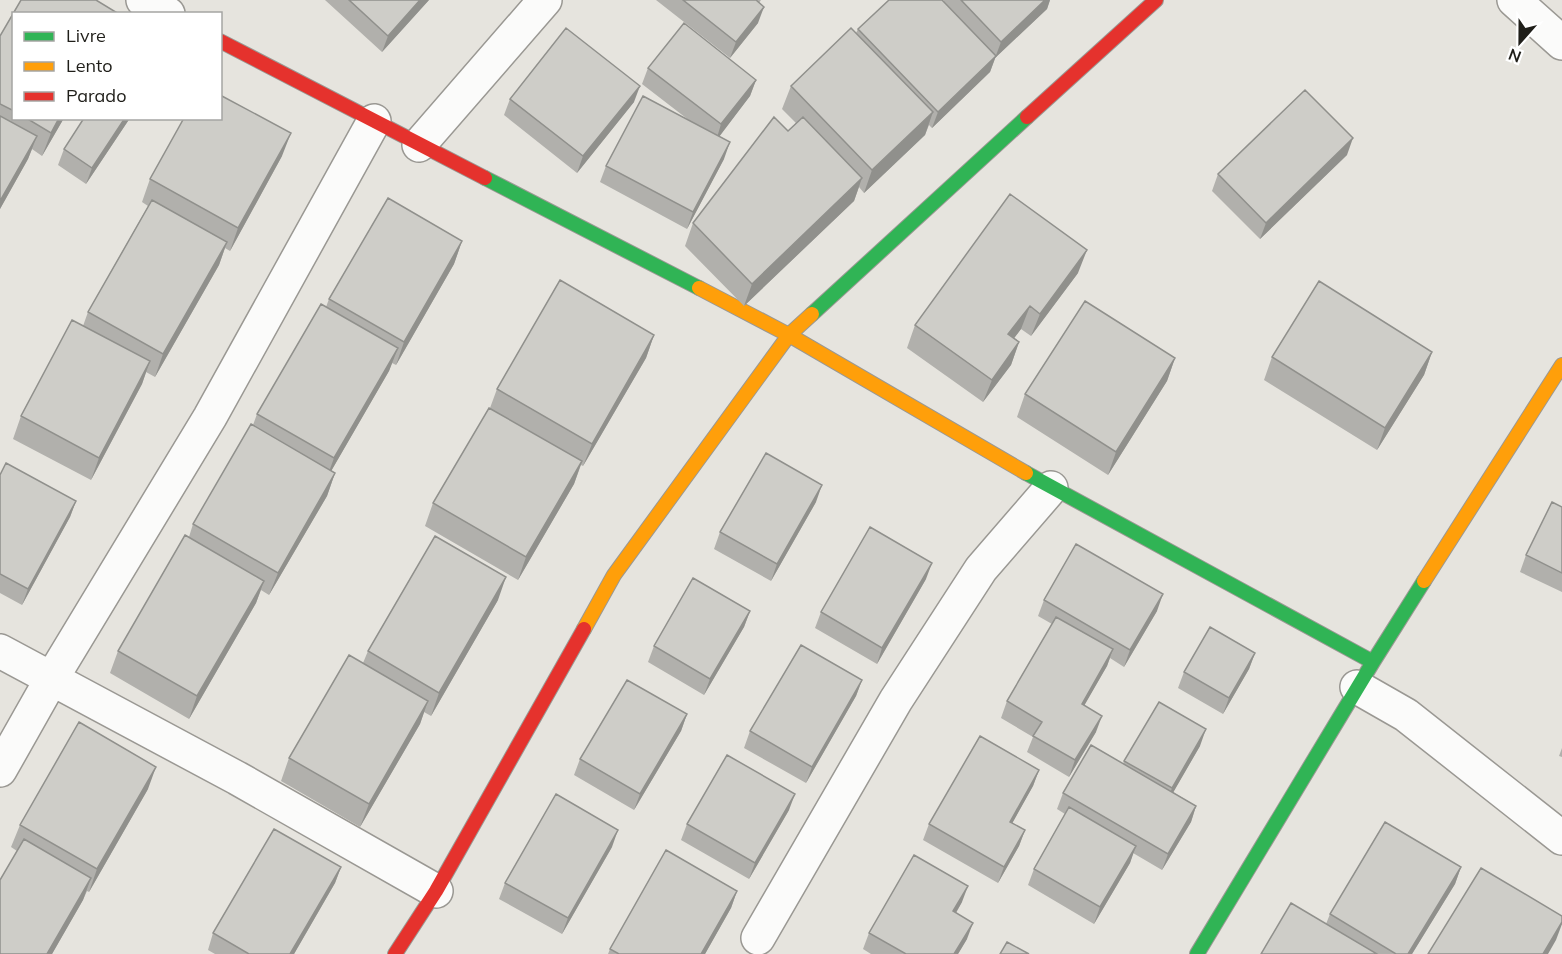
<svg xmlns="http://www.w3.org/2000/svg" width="1562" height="954" viewBox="0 0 1562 954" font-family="Mulish,sans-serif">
  <rect width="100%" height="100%" fill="#e6e4de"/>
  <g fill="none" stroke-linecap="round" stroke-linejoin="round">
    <g stroke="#9a9893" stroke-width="36">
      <path id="street" d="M 143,0 L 168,14
        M 1514,0 L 1562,43
        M 419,145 L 545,0
        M 0,651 L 237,778 L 436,891
        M 1357,687 L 1406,715 L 1562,838
        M 0,770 L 52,678 L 210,417 L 374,121
        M 758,938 L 896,700 L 981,569 L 1051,488"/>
    </g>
    <g stroke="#9a9893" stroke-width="16">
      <path id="fast" d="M 485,178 L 699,288
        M 812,314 L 1027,117
        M 1026,473 L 1373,662
        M 1197,954 L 1373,662 L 1424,581"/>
    </g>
    <g stroke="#9a9893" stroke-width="16">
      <path id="slow" d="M 699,288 L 789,335 L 1026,473
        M 1424,581 L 1562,365
        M 584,629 L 614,575 L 789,335 L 812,314"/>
    </g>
    <g stroke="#9a9893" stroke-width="16">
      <path id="jam" d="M 220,41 L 485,178
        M 1027,117 L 1156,0
        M 395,954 L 436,891 L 584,629"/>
    </g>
    <use href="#street" stroke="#fbfbfa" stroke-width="33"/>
    <use href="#fast" stroke="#30b455" stroke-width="14"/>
    <use href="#slow" stroke="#ff9f0a" stroke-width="14"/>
    <use href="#jam" stroke="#e5322d" stroke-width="14"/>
  </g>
  <path fill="#b1b0ac" d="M 325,0 L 429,0 L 382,52 Z
    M 656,0 L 761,0 L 759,3 L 758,23 L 730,58 Z
    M 944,0 L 1050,0 L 1047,9 L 995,58 L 990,72 L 932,128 L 929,125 L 925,135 L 864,193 L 859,187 L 854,201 L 744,306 L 685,246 L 693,223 L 796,123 L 782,109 L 791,86 L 856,33 L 858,29 L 943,1 Z
    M 14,14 L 14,118 L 64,118 L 42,156 L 32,149 L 28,159 L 0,209 L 0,36 Z
    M 648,68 L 756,80 L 750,96 L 719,136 L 724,159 L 687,229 L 600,182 L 606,166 L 690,121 L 642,84 Z
    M 510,99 L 634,102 L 577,173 L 504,115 Z
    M 84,118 L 130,118 L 86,184 L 58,165 L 64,149 Z
    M 1347,155 L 1260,239 L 1212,191 L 1218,174 Z
    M 282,156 L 230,251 L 225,248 L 219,265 L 155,377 L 146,372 L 142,384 L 91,480 L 13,439 L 21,416 L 83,326 L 88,312 L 148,206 L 142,202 L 150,179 Z
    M 462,241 L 454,264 L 396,365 L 392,363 L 389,371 L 331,471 L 335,473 L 327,496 L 269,595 L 261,590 L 256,603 L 189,719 L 110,673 L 118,651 L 189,537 L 193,524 L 253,425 L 257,414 L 326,307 L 329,299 Z
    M 1078,273 L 1031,336 L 1021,329 L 1014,338 L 1019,342 L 1011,365 L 983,402 L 907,348 L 915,325 Z
    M 654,335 L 646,358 L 583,466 L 581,465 L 574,484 L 518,580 L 425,526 L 433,503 L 490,408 L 497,389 Z
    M 1432,352 L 1424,375 L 1377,450 L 1264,380 L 1272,357 Z
    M 1175,358 L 1167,381 L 1108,475 L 1017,417 L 1025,394 Z
    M 0,475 L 76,501 L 70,517 L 22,605 L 0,593 Z
    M 816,502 L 771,581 L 714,549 L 720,532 Z
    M 1562,507 L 1562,592 L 1520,572 L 1526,555 Z
    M 926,579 L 877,664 L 815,628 L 821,612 Z
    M 498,600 L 431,716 L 424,712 L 420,724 L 360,827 L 281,781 L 289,758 L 363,663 L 368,651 Z
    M 1044,600 L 1157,611 L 1124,667 L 1110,658 L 1107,666 L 1084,705 L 1096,732 L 1069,777 L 1027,752 L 1033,737 L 1001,718 L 1007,701 L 1052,624 L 1038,616 Z
    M 750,611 L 744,627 L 704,695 L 648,662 L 654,646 Z
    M 1255,653 L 1249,669 L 1223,714 L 1178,688 L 1184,672 Z
    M 862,680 L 856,696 L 806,783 L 744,748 L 750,731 Z
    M 687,714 L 681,731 L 634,810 L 574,775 L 580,759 Z
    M 1200,746 L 1173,792 L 1196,806 L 1191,822 L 1162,870 L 1133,853 L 1130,863 L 1094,924 L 1028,885 L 1034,869 L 1065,814 L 1057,809 L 1063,793 L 1123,764 L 1124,761 Z
    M 1562,748 L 1562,757 L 1559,756 Z
    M 1039,770 L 1033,786 L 1012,823 L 1025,830 L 1019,846 L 998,883 L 923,840 L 929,824 Z
    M 148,789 L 89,892 L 87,891 L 83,900 L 52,954 L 0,954 L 17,851 L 11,847 L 20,825 Z
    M 789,810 L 749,879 L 681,840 L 687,824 Z
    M 612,847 L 562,934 L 499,899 L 505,883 Z
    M 341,867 L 335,883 L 294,954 L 215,954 L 208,950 L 213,933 Z
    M 1461,867 L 1455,884 L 1412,954 L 1261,954 L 1326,924 L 1330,914 Z
    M 737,891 L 731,908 L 705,954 L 608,954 L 610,949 Z
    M 962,902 L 956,913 L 967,939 L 958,954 L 871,954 L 863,949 L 869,933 Z"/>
  <path fill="#90908c" d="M 420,0 L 429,0 L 382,52 L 388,36 Z
    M 1045,0 L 1050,0 L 1047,9 L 995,58 L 1001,42 Z
    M 764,7 L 758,23 L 730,58 L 736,42 Z
    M 996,56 L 990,72 L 932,128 L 938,112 Z
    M 756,80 L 750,96 L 716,141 L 721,124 Z
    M 640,86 L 634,102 L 577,173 L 583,156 Z
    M 933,112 L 925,135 L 864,193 L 872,170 Z
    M 59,118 L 64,118 L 42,156 L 51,133 Z
    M 125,118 L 130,118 L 86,184 L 92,168 Z
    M 291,133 L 282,156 L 230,251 L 238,228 Z
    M 37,136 L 28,159 L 0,209 L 0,201 Z
    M 1353,138 L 1347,155 L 1260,239 L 1266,223 Z
    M 730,142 L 724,159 L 687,229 L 693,212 Z
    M 862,178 L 854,201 L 744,306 L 752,284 Z
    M 462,241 L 454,264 L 396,365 L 404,342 Z
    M 227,242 L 219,265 L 155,377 L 163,354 Z
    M 1087,250 L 1078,273 L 1031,336 L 1040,314 Z
    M 1030,306 L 1021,329 L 1000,357 L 1008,334 Z
    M 654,335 L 646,358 L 583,466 L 592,444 Z
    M 1019,342 L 1011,365 L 983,402 L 992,380 Z
    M 398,348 L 389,371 L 326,480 L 334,458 Z
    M 1432,352 L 1424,375 L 1377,450 L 1385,428 Z
    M 1175,358 L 1167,381 L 1108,475 L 1116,452 Z
    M 150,361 L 142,384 L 91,480 L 99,458 Z
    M 582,461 L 574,484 L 518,580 L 526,557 Z
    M 335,473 L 327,496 L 269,595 L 278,573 Z
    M 822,485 L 816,502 L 771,581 L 777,564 Z
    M 76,501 L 70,517 L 22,605 L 28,589 Z
    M 932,563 L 926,579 L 877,664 L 882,648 Z
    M 506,577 L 498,600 L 431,716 L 439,693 Z
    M 264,581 L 256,603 L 189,719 L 197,696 Z
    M 1163,594 L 1157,611 L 1124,667 L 1130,650 Z
    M 750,611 L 744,627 L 704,695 L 710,679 Z
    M 1113,649 L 1107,666 L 1076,720 L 1082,704 Z
    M 1255,653 L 1249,669 L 1223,714 L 1229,698 Z
    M 862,680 L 856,696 L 806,783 L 812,767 Z
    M 428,701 L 420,724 L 360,827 L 369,804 Z
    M 687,714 L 681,731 L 634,810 L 640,794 Z
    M 1102,716 L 1096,732 L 1069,777 L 1075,760 Z
    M 1206,729 L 1200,746 L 1166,805 L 1172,788 Z
    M 156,767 L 148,789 L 89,892 L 97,869 Z
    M 1039,770 L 1033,786 L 1004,838 L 1010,822 Z
    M 795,794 L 789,810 L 749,879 L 755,863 Z
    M 1196,806 L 1191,822 L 1162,870 L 1168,854 Z
    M 618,830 L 612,847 L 562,934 L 568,918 Z
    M 1025,830 L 1019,846 L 998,883 L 1004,867 Z
    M 1136,846 L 1130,863 L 1094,924 L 1100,907 Z
    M 341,867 L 335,883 L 294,954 L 290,954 Z
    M 1461,867 L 1455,884 L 1412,954 L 1408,954 Z
    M 91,878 L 83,900 L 52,954 L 47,954 Z
    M 968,886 L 962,902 L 947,928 L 953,911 Z
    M 737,891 L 731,908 L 705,954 L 701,954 Z
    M 1562,922 L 1562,924 L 1556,940 L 1548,954 L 1543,954 Z
    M 973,923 L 967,939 L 958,954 L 954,954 Z"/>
  <path fill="#cecdc8" stroke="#90908c" stroke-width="1.5" d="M 21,0 L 96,0 L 119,14 L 14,14 L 14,111 L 0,104 L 0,36 Z
    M 349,0 L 420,0 L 388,36 Z
    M 683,0 L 756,0 L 764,7 L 736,42 Z
    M 889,0 L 942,0 L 996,56 L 938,112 L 858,29 Z
    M 961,0 L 1045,0 L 1001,42 Z
    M 684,23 L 756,80 L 721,124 L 648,68 Z
    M 566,28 L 640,86 L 583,156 L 510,99 Z
    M 851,28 L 933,112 L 872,170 L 791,86 Z
    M 1305,90 L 1353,138 L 1266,223 L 1218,174 Z
    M 220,95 L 291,133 L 238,228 L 150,179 L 184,118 L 220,118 Z
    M 643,96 L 730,142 L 693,212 L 606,166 Z
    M 0,116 L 37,136 L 0,201 Z
    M 774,117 L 788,131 L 803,117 L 862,178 L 752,284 L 693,223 Z
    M 26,118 L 59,118 L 51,133 Z
    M 84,118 L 125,118 L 92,168 L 64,149 Z
    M 1010,194 L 1087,250 L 1040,314 L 1030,306 L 1008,334 L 1019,342 L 992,380 L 915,325 Z
    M 388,198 L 462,241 L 404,342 L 329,299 Z
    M 152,200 L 227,242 L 163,354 L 88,312 Z
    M 560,280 L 654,335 L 592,444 L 497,389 Z
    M 1319,281 L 1432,352 L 1385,428 L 1272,357 Z
    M 1085,301 L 1175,358 L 1116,452 L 1025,394 Z
    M 321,304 L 398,348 L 334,458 L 257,414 Z
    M 72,320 L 150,361 L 99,458 L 21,416 Z
    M 489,408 L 582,461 L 526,557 L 433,503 Z
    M 251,424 L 335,473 L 278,573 L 193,524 Z
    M 766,453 L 822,485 L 777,564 L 720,532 Z
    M 6,463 L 76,501 L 28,589 L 0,574 L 0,475 Z
    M 1552,502 L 1562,507 L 1562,573 L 1526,555 Z
    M 870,527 L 932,563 L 882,648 L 821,612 Z
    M 185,535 L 264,581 L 197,696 L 118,651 Z
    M 435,536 L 506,577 L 439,693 L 368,651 Z
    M 1076,544 L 1163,594 L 1130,650 L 1044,600 Z
    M 693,578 L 750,611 L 710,679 L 654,646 Z
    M 1056,617 L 1113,649 L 1082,704 L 1102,716 L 1075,760 L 1033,736 L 1042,722 L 1007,701 Z
    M 1210,627 L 1255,653 L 1229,698 L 1184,672 Z
    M 801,645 L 862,680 L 812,767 L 750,731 Z
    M 349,655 L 428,701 L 369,804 L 289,758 Z
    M 627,680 L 687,714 L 640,794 L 580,759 Z
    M 1159,702 L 1206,729 L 1172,788 L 1124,761 Z
    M 79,722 L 156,767 L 97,869 L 20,825 Z
    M 980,736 L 1039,770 L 1010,822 L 1025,830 L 1004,867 L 929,824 Z
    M 1091,745 L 1196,806 L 1168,854 L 1063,793 Z
    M 727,755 L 795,794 L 755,863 L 687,824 Z
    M 556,794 L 618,830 L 568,918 L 505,883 Z
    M 1069,807 L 1136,846 L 1100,907 L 1034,869 Z
    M 1385,822 L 1461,867 L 1408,954 L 1396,954 L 1330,914 Z
    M 274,829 L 341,867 L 290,954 L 249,954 L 213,933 Z
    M 24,839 L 91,878 L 47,954 L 0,954 L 0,880 Z
    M 666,850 L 737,891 L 701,954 L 619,954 L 610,949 Z
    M 914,855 L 968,886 L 953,911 L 973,923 L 954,954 L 906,954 L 869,933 Z
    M 1481,868 L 1562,916 L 1562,922 L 1543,954 L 1428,954 Z
    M 1291,903 L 1377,954 L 1261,954 Z
    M 1007,942 L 1029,954 L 1000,954 Z"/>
  <rect x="12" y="12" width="210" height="108" fill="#ffffff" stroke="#a5a5a3" stroke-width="1.5"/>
  <rect x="24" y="32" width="30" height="9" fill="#30b455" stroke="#a5a5a3" stroke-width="1.5"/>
  <text x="66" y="42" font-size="18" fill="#1f1e19">Livre</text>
  <rect x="24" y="62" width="30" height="9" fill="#ff9f0a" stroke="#a5a5a3" stroke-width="1.5"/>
  <text x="66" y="72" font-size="18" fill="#1f1e19">Lento</text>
  <rect x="24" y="92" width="30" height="9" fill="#e5322d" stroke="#a5a5a3" stroke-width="1.5"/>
  <text x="66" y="102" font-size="18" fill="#1f1e19">Parado</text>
  <g transform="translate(1520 42) rotate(201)" stroke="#ffffff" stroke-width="4.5" paint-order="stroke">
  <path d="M0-4.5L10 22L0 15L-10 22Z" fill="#1f1e19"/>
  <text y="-9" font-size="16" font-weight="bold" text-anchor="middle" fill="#1f1e19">N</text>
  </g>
</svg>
